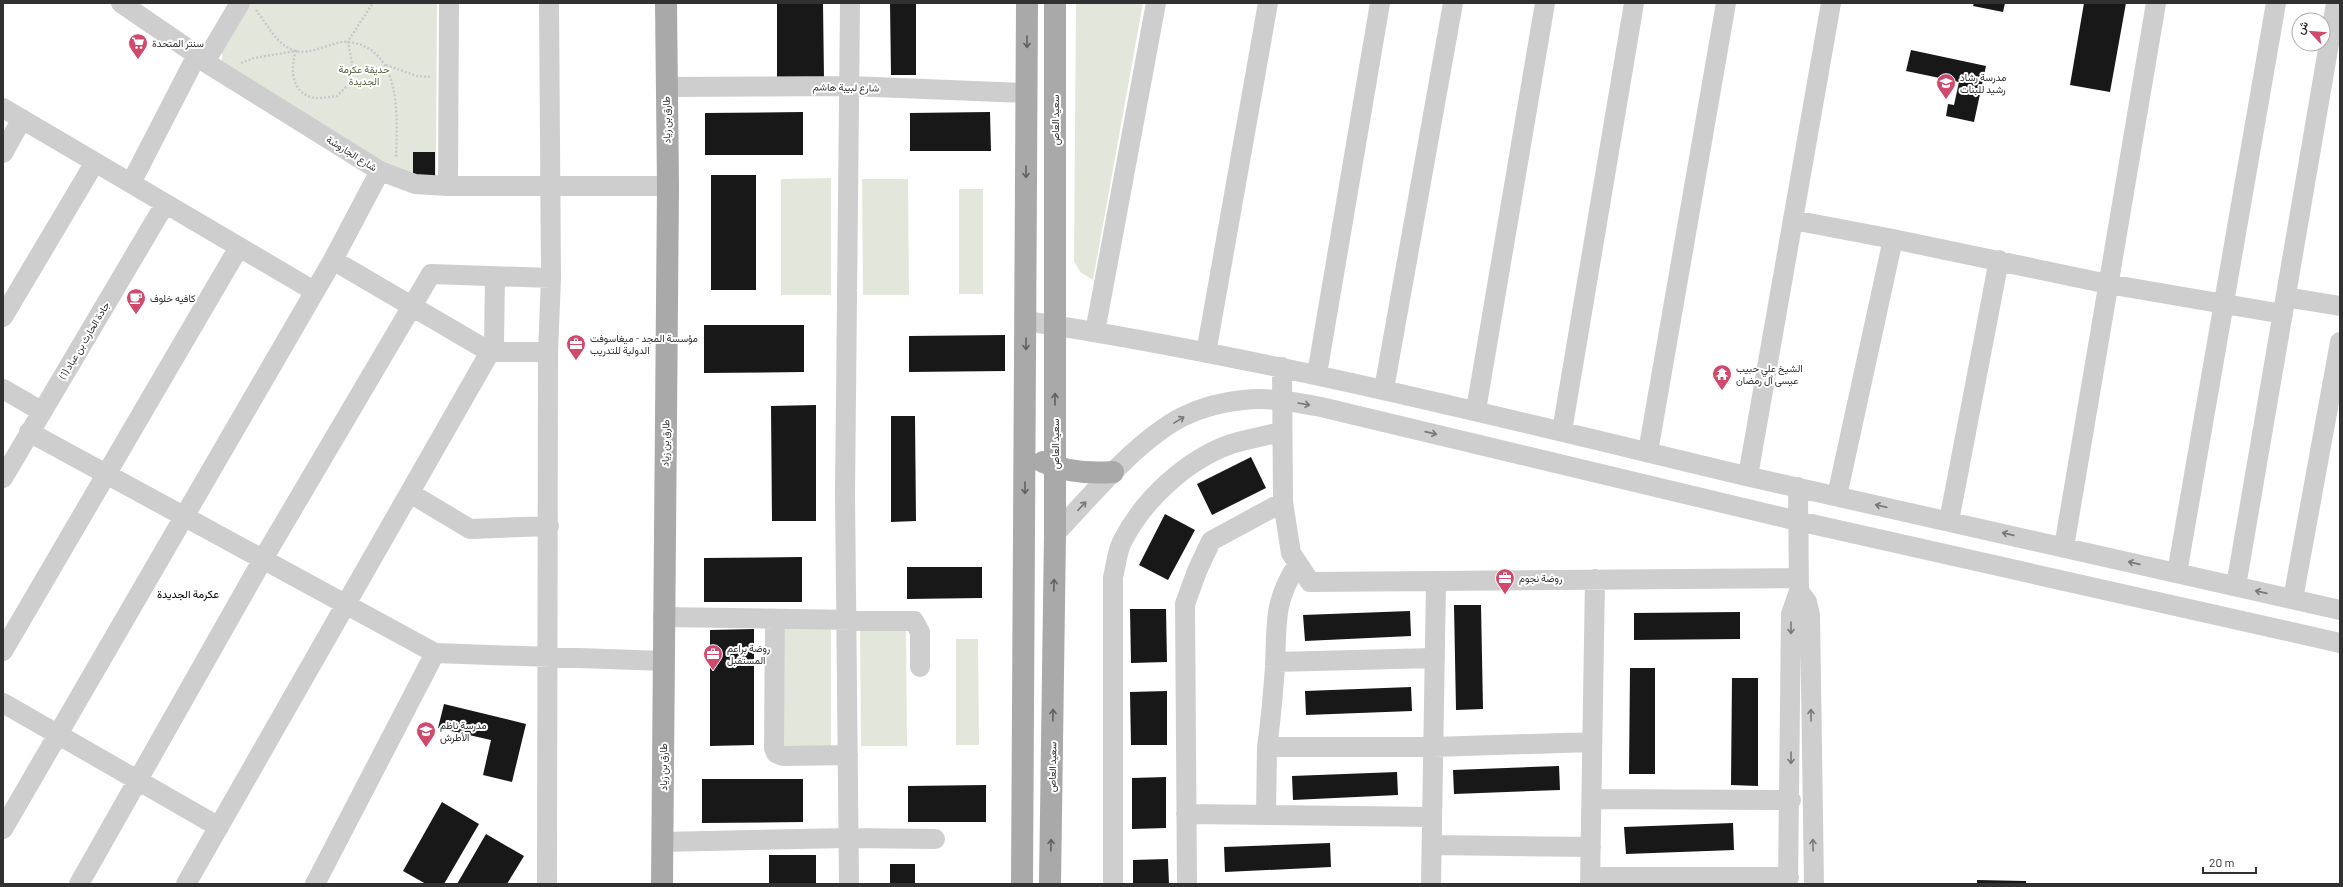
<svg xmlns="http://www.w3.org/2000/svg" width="2343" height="887" viewBox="0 0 2343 887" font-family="Barlow,Vazirmatn,sans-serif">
  <rect width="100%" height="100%" fill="#fff"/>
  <path fill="#e3e7db" d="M 250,3 L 437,3 L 436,180 L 415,184 L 222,73 L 222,50 Z
    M 1076,3 L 1143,3 L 1093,280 L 1080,272 L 1074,261 Z
    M 831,178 L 831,295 L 781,295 L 781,179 Z
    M 862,179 L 908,179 L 909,295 L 863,295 Z
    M 959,189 L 983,189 L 983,294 L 959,294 Z
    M 785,628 L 831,629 L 831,748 L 783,746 Z
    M 860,630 L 906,630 L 907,746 L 861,746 Z
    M 956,639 L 978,639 L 979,745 L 956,745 Z"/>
  <path fill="#181818" d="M 777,3 L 823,3 L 824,79 L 777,79 Z
    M 890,3 L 916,3 L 916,75 L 891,75 Z
    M 1974,3 L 2005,3 L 2003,12 L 1973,6 Z
    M 2084,3 L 2126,3 L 2110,92 L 2070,85 Z
    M 1911,50 L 1986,66 L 1974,122 L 1946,116 L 1948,104 L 1954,105 L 1959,82 L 1906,71 Z
    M 803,112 L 803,155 L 705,155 L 705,113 Z
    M 990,112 L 991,151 L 910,151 L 910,113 Z
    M 413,152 L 435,152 L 435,179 L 413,178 Z
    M 711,175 L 756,175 L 756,290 L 711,290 Z
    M 704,325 L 804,325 L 804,372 L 704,373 Z
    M 1005,335 L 1005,371 L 909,372 L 909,336 Z
    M 816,405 L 816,521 L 772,521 L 771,406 Z
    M 891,416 L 915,416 L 916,521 L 891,522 Z
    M 1251,457 L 1266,488 L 1212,515 L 1197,484 Z
    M 1165,514 L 1195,530 L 1168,580 L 1139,565 Z
    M 802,557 L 802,602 L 704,602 L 704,558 Z
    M 907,567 L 982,567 L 982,598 L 907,599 Z
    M 1454,605 L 1481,605 L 1483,709 L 1456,710 Z
    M 1130,609 L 1166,609 L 1167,662 L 1131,663 Z
    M 1410,611 L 1411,636 L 1305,641 L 1303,615 Z
    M 1740,612 L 1740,639 L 1634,640 L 1634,613 Z
    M 754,629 L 754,745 L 710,746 L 710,630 Z
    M 1630,668 L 1655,668 L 1655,774 L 1629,774 Z
    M 1732,678 L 1758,678 L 1758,786 L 1731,785 Z
    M 1411,687 L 1412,711 L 1306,715 L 1305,691 Z
    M 1167,691 L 1167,745 L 1131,745 L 1130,692 Z
    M 444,704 L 526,724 L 512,782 L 483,775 L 491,740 L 438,728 Z
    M 1559,766 L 1560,790 L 1454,794 L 1453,770 Z
    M 1397,772 L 1398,795 L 1293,800 L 1292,776 Z
    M 1166,777 L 1166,828 L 1132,829 L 1132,778 Z
    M 702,779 L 803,779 L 803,822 L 702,823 Z
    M 986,785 L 986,822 L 908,822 L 908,786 Z
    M 442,802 L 479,824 L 444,884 L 426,884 L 403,871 Z
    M 1733,823 L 1734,850 L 1626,854 L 1624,827 Z
    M 486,834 L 524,856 L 507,884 L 457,884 Z
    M 1330,843 L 1331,867 L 1225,872 L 1224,847 Z
    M 769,855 L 816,855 L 816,884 L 769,884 Z
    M 1168,859 L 1169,884 L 1133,884 L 1133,860 Z
    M 890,864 L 915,864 L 915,884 L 890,884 Z
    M 1977,880 L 2026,881 L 2026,884 L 1977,884 Z"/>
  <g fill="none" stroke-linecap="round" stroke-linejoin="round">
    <path stroke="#c8c8c8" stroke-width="2.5" stroke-dasharray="2 2" stroke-linecap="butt" d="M 256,10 C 267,24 277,46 296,51 C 313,55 334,40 349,42 C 403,49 397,118 396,158
      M 241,63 L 254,58 L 296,51 C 290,69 291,94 315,98 C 322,98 330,97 337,96 L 351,82 L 352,64 L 348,41 L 373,3
      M 386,65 L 417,76 L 431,77"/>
    <path stroke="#cecece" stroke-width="20" d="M 121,3 L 197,55 L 205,62 L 380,171 L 415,184 L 448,186 L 668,186
      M 205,62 L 240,3
      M 666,87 L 850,86 L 1027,93
      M 3,108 L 314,291
      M 3,153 L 22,119
      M 131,183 L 197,55
      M 448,186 L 449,3
      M 1793,220 L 1893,239 L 2108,284 L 2283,314
      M 333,260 L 490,352 L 494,345 L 495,277
      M 2286,297 L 2340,306
      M 3,317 L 95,162
      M 1026,321 C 1269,358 1507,419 1746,476 C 1944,522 2142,564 2340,610
      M 1095,332 L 1156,3
      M 1206,353 L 1268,3
      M 1282,367 L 1283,502 L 1291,553 L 1310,582 L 1799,578
      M 1317,374 L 1380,3
      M 3,389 L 41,411
      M 1384,389 L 1453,3
      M 1476,410 L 1545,3
      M 1562,431 L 1634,3
      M 29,432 L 435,653 L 663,661
      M 1648,452 L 1726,3
      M 1748,476 L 1831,3
      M 3,478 L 165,204
      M 410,493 L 470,529 L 549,526
      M 1837,496 L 1893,239
      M 1949,521 L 1999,260
      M 1055,534 C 1090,497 1136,441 1182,417 C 1200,408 1222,402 1243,400 C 1269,397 1295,402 1321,407 L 1798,521 L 2340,643
      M 2064,547 L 2156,3
      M 1298,564 C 1273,601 1277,624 1275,667 C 1273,694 1271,720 1267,747 L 1433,747 L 1592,742
      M 2177,573 L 2276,3
      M 2236,586 L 2336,3
      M 1799,591 L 1807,602 L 1810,615 L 1814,884
      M 2293,599 L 2340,342
      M 663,617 L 914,621 L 920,632 L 920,667
      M 775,619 L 774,748 L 776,753 L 783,756 L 848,755
      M 3,651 L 239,247
      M 1275,662 L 1435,658
      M 3,703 L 219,827
      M 1592,799 L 1791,800
      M 1186,814 L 1432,817
      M 1266,815 L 1267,747
      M 3,829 L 333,260 L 380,171
      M 662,842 L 848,838 L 935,839
      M 1432,845 L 1591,847
      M 1590,877 L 1789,877
      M 79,884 L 263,559 L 431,274 L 551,278
      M 186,884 L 490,352 L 548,352
      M 315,884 L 435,653
      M 547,884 L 548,352 L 551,278 L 549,3
      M 849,884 L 845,494 L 850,3
      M 1113,884 L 1113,577 C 1116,566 1117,552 1122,542 C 1143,500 1186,460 1231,444 C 1247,439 1265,436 1281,432
      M 1187,884 L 1185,604 L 1197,571 L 1211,541 L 1283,502
      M 1431,884 L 1436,582
      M 1590,884 L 1595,579
      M 1788,884 L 1791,614 L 1799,591 L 1798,487"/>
    <path stroke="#a9a9a9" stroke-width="22" d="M 1043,462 C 1066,472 1088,474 1113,472
      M 662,884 L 668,186 L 666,3
      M 1022,884 L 1027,3
      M 1050,884 L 1055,534 L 1055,3"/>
  </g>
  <defs><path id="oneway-shaft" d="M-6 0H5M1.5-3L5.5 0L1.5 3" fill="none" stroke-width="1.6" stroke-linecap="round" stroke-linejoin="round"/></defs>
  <g stroke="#616161">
    <use href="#oneway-shaft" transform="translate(1027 42) rotate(90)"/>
    <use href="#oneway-shaft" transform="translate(1026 172) rotate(90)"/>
    <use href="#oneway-shaft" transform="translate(1026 344) rotate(90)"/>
    <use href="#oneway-shaft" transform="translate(1055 399) rotate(-90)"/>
    <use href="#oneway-shaft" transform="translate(1025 488) rotate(90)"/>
    <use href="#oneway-shaft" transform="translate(1054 585) rotate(-89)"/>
    <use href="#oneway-shaft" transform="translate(1053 715) rotate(-89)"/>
    <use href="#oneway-shaft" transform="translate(1051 845) rotate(-89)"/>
  </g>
  <g stroke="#787878">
    <use href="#oneway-shaft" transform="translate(1304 404) rotate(10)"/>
    <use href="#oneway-shaft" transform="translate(1179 420) rotate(-31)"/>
    <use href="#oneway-shaft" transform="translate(1431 433) rotate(13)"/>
    <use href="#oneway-shaft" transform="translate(1082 506) rotate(-47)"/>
    <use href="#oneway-shaft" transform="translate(1881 506) rotate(-167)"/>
    <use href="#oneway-shaft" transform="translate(2008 534) rotate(-167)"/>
    <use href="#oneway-shaft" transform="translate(2134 563) rotate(-167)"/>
    <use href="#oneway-shaft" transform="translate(2261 592) rotate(-167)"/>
    <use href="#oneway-shaft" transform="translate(1791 628) rotate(90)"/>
    <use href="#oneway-shaft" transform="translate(1811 715) rotate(-91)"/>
    <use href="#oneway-shaft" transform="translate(1791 758) rotate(90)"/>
    <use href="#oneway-shaft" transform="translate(1813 845) rotate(-91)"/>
  </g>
  <defs>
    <g id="supermarket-pin" transform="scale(1)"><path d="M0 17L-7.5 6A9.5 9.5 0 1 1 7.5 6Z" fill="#d04a6d" stroke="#fff"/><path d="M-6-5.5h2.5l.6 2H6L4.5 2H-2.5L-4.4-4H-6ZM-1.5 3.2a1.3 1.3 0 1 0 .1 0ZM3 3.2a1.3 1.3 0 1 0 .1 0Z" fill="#fff"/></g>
    <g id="school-pin" transform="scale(1)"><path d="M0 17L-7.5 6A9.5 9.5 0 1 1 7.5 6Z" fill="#d04a6d" stroke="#fff"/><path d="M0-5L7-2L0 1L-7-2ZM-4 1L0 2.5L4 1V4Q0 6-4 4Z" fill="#fff"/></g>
    <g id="cafe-pin" transform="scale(1)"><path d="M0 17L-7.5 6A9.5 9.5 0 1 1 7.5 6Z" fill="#d04a6d" stroke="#fff"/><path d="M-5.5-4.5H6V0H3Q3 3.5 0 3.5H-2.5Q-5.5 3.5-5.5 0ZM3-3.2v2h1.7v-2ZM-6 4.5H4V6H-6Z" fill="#fff"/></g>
    <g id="office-pin" transform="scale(1)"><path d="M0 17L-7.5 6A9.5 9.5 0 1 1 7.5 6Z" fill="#d04a6d" stroke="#fff"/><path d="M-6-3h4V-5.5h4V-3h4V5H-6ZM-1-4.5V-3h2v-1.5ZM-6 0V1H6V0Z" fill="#fff"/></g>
    <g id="temple-pin" transform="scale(1)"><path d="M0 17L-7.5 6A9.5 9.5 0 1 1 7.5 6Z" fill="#d04a6d" stroke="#fff"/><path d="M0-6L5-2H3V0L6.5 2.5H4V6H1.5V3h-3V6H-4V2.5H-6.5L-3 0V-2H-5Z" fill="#fff"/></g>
  </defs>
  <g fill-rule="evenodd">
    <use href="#supermarket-pin" x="138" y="43"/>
    <use href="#school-pin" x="1946" y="83"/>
    <use href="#cafe-pin" x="136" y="298"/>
    <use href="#office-pin" x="576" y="344"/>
    <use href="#temple-pin" x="1722" y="374"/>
    <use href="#office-pin" x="1505" y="578"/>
    <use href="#office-pin" x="713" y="654"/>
    <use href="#school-pin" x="426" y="731"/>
  </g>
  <g text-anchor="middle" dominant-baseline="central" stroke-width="4" stroke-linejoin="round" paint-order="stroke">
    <g font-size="10" fill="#313131" stroke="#fff" text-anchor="start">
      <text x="152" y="43">سنتر المتحدة</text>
      <text x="1960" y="77">مدرسة رشاد<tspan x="1960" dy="12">رشيد للبنات</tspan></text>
      <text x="150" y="298">كافيه خلوف</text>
      <text x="590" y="338">مؤسسة المجد - ميغاسوفت<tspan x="590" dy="12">الدولية للتدريب</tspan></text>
      <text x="1736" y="368">الشيخ علي حبيب<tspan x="1736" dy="12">عيسى ٱل رمضان</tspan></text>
      <text x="1519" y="578">روضة نجوم</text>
      <text x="727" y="648">روضة براعم<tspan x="727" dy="12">المستقبل</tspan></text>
      <text x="440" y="725">مدرسة ناظم<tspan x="440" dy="12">الأطرش</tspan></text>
    </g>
    <g font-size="10" fill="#5b6743" stroke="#fff">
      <text x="364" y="69">حديقة عكرمة<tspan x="364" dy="12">الجديدة</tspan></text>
    </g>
    <g font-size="10" fill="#313131" stroke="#fff">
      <text transform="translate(846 87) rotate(1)">شارع لبيبة هاشم</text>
      <text transform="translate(666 120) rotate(-91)">طارق بن زياد</text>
      <text transform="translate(1055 120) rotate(-90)">سعيد العاص</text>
      <text transform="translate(352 153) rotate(32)">شارع الجاروشة</text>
      <text transform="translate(84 340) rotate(-59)">جادة الحارث بن عباد (1)</text>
      <text transform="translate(665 443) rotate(-89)">طارق بن زياد</text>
      <text transform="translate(1055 444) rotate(-90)">سعيد العاص</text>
      <text transform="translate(663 767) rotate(-90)">طارق بن زياد</text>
      <text transform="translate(1052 767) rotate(-89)">سعيد العاص</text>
    </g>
    <g font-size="11" fill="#000" stroke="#fff">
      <text x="188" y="593">عكرمة الجديدة</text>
    </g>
  </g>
  <rect width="2343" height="887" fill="none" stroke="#313131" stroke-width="8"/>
  <g transform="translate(2311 32) rotate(296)"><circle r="19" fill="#ffffff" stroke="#adadad"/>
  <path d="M0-3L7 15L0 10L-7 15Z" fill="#d04a6d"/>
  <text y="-6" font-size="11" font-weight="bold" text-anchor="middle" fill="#313131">ش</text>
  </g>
  <path d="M2203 867v6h53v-6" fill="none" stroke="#313131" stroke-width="2"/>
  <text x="2209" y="867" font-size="12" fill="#313131" stroke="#ffffff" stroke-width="3" paint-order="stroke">20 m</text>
</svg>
